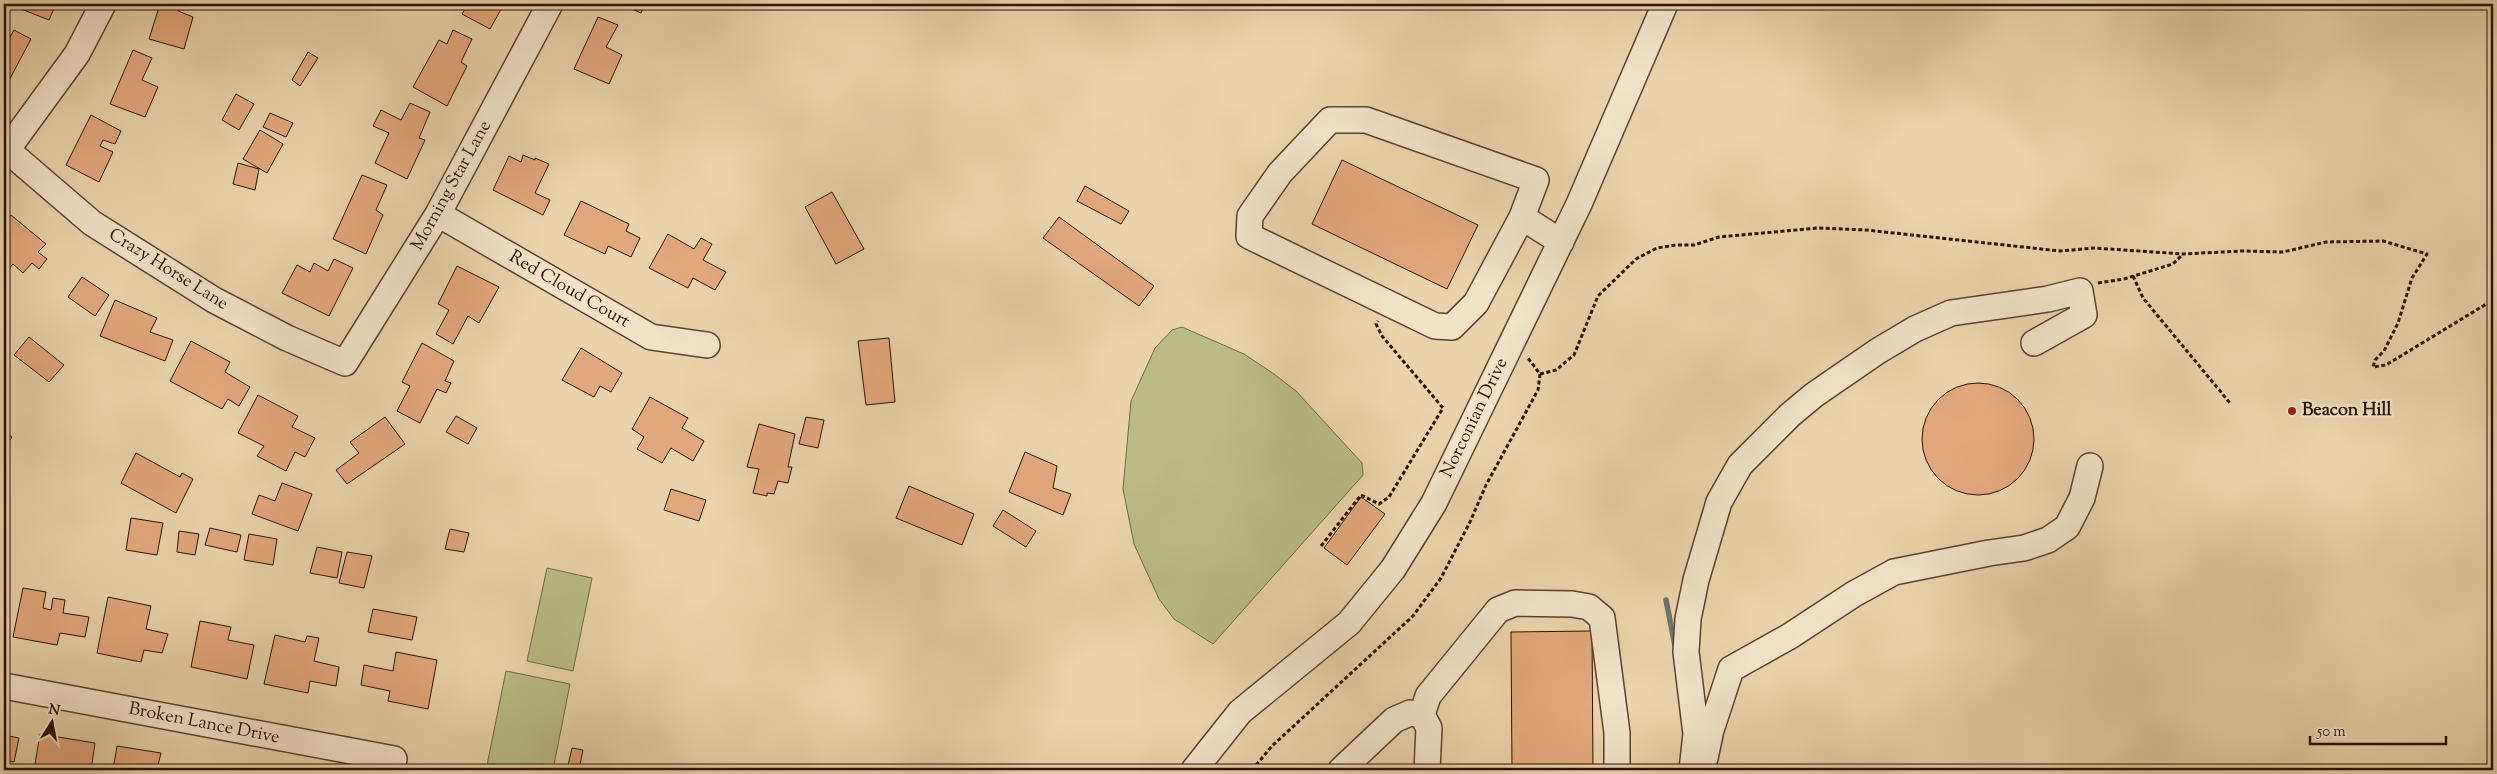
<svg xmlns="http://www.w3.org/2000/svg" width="2497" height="774" viewBox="0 0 2497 774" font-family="'Sorts Mill Goudy',serif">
  <rect width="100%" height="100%" fill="#ead3ab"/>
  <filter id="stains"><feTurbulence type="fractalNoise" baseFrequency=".004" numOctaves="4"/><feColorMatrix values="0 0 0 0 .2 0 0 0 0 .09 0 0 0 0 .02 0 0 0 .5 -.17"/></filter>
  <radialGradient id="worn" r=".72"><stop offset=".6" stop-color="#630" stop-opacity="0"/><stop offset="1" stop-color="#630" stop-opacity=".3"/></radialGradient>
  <path fill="#babb87" stroke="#726646" d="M 1182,327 L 1244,354 L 1274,374 L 1296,391 L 1362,463 L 1363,475 L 1213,644 L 1174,619 L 1159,599 L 1134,544 L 1123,489 L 1131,401 L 1155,348 L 1172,330 Z
    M 547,568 L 592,578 L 573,671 L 527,661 Z
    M 506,671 L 570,684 L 553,770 L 486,770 Z"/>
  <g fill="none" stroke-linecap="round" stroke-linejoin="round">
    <path stroke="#6c7469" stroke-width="5.5" d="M 1666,600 L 1675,646"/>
  </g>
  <path fill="#e1a87c" stroke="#2b1004" d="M 17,4 L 56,4 L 49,20 L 16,7 Z
    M 160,4 L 180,4 L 178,11 L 193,17 L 184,49 L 149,39 Z
    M 468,4 L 504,4 L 490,29 L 462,14 Z
    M 620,4 L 645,4 L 641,13 Z
    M 598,17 L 618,25 L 606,47 L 622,55 L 609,84 L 574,69 Z
    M 14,30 L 31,39 L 5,88 L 4,48 Z
    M 453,30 L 472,39 L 461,62 L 467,66 L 447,106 L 413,87 L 439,40 L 447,44 Z
    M 133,50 L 152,58 L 142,80 L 158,87 L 145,117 L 110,104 Z
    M 308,52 L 318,58 L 300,86 L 292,80 Z
    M 236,94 L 254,104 L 239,130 L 222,120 Z
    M 410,103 L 430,112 L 419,138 L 425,140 L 407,179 L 375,163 L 389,133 L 373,126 L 381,110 L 401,120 Z
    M 270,113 L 293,123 L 286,137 L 263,127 Z
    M 91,115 L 121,131 L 115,144 L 103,140 L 100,146 L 113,152 L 99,182 L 66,165 Z
    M 260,130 L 283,144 L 267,173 L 243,159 Z
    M 523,155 L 535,160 L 535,158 L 549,164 L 535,193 L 550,200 L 543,215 L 493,190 L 509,156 L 521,162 Z
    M 1342,160 L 1478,225 L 1447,289 L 1312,224 Z
    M 238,163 L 259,169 L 255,190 L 233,184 Z
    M 362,175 L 387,185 L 376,210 L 383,215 L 366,254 L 333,239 Z
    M 1085,186 L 1129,211 L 1121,224 L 1077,201 Z
    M 832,192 L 864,249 L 836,264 L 805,207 Z
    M 581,201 L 629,224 L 626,231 L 640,238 L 631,257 L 608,246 L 605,254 L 564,235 Z
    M 11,215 L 46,244 L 38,252 L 47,259 L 39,269 L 32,263 L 23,273 L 13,264 L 4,275 L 4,224 Z
    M 1059,217 L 1154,286 L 1139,306 L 1043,238 Z
    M 668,234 L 694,249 L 701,238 L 712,244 L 703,260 L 726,272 L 715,290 L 693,278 L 688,288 L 649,268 Z
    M 334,259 L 353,268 L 329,316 L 282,293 L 297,265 L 310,272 L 314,263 L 328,271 Z
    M 457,266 L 499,287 L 479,323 L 468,316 L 453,344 L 436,334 L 449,310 L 438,304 Z
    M 82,277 L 109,295 L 95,316 L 68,297 Z
    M 115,300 L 157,318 L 150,332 L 173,340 L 165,361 L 100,336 Z
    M 29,337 L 64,365 L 49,382 L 14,355 Z
    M 889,338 L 895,402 L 866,405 L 858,341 Z
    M 191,341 L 230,362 L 225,372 L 250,387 L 239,406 L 228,399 L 222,409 L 170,381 Z
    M 422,343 L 454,361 L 445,381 L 451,383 L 446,393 L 437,389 L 420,423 L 397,411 L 410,386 L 402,382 Z
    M 581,348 L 622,373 L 611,392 L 600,386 L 594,397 L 562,380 Z
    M1922 439a56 56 0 1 1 112 0a56 56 0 1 1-112 0Z
    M 258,395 L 298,416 L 292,427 L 315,438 L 305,457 L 295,452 L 286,471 L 257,456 L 264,446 L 238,433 Z
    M 650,397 L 688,418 L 682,428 L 704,441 L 693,461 L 671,448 L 662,463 L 637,449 L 644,437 L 632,429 Z
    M 456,416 L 477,428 L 468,444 L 446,432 Z
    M 385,417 L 405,444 L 347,484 L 336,470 L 359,453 L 350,442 Z
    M 806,417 L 824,420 L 818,448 L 799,444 Z
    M 759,424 L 795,434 L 788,467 L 792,467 L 788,483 L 778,481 L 774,494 L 767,493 L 767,496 L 753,493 L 759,469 L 747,467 Z
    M 4,431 L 12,437 L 4,449 Z
    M 1025,452 L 1057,466 L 1053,488 L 1071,494 L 1063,515 L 1009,492 Z
    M 136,453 L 180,477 L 182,473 L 193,479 L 176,513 L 121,483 Z
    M 282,483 L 312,494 L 298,531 L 252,514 L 259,495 L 275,501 Z
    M 909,486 L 974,514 L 962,545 L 896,518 Z
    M 671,489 L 706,500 L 699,521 L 664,510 Z
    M 1361,497 L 1385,514 L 1347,565 L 1324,548 Z
    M 1003,510 L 1036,531 L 1026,547 L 993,526 Z
    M 131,518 L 163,523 L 157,555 L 126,550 Z
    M 210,528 L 241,535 L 237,552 L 205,545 Z
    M 450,529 L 469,533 L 464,552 L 445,549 Z
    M 179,531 L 199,534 L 195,555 L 177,552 Z
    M 249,534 L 277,539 L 273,565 L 244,560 Z
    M 317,547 L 342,552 L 337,578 L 310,573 Z
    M 347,552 L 372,556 L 364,588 L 339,583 Z
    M 23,588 L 46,592 L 43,608 L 51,610 L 53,598 L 65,600 L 63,613 L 89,617 L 85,637 L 60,633 L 57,645 L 13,637 Z
    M 108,597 L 151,606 L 146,629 L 168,634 L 162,653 L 144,650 L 141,662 L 97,653 Z
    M 373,609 L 417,617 L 412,640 L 368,632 Z
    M 200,621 L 231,627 L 228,640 L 254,645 L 247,679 L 191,667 Z
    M 1592,631 L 1593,770 L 1512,770 L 1511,632 Z
    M 275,635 L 305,642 L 307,636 L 319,638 L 314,661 L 339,667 L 336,686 L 310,681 L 308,693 L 264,684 Z
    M 396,652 L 437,660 L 428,709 L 388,701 L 390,691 L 361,685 L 364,665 L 393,671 Z
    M 40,734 L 95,743 L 91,770 L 34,770 Z
    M 4,735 L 19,738 L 14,762 L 4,760 Z
    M 117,746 L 161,753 L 158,765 L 183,770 L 113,770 Z
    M 572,748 L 583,750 L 579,770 L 567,770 Z
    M 207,765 L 233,770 L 206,770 Z"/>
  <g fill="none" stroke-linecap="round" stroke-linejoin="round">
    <g stroke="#5b412e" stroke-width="28">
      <path id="minor" d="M 7,150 L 92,223 L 214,300 L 287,338 L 345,363 L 438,214 L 550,4
        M 4,154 L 77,54 L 103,4
        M 438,214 L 651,337 L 707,345
        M 1522,217 L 1476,303 L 1452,327 L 1435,326 L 1249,236 L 1250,216 L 1280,173 L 1330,120 L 1366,120 L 1536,180 L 1522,217 L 1561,242
        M 4,686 L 394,759 L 391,770
        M 1705,758 L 1711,730 L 1731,669 L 1790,636 L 1854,594 L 1894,572 L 1989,553 L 2024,548 L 2048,540 L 2067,527 L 2082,498 L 2090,466
        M 1194,770 L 1240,712 L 1349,623 L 1393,569 L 1434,503 L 1579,204 L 1665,4
        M 1341,770 L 1394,720 L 1410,713 L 1422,715
        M 1427,770 L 1429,728 L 1422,715 L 1428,696 L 1498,610 L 1515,603 L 1572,604 L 1589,607 L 1602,618 L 1617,733 L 1617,770
        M 1692,770 L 1696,734 L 1686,652 L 1688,619 L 1696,580 L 1719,502 L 1740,465 L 1790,415 L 1814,395 L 1878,351 L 1915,329 L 1951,313 L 2048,299 L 2080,291 L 2084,315 L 2034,343"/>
    </g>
    <path stroke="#2b1004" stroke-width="3" stroke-dasharray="4 2.5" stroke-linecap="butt" d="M 2133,276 L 2143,298 L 2230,403
      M 2098,283 L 2124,279 L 2173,264 L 2183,254
      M 1540,374 L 1556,370 L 1574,355 L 1598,296 L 1636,259 L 1657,248 L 1676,245 L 1694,245 L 1719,237 L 1818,228 L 1866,230 L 2060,251 L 2094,248 L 2183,254 L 2242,251 L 2283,252 L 2326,242 L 2383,241 L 2427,254 L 2412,278 L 2398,323 L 2384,351 L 2375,360 L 2373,367 L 2386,365 L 2488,303
      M 1321,546 L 1361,495 L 1379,504 L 1389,497 L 1443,408 L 1382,336 L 1376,324 L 1378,321
      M 1252,770 L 1272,746 L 1413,616 L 1441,578 L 1470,522 L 1486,485 L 1538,390 L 1540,374 L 1527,357"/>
    <use href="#minor" stroke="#f1e2c8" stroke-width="25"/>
  </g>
  <circle fill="#8f2418" stroke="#f1e2c8" stroke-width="2" cx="2292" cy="411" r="5"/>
  <g text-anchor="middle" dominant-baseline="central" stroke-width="5" stroke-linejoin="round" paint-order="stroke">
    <g font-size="18" fill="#2b1004" stroke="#f1e2c8">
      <text transform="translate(452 186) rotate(-61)">Morning Star Lane</text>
      <text transform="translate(168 270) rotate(32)">Crazy Horse Lane</text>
      <text transform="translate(569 290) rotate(30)">Red Cloud Court</text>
      <text transform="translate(1475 418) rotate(-64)">Norconian Drive</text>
      <text transform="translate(204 724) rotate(11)">Broken Lance Drive</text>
    </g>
    <g font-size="18" font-weight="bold" fill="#2b1004" stroke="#f1e2c8" text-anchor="start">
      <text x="2302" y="411">Beacon Hill</text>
    </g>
  </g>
  <rect width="2497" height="774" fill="none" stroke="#ead3ab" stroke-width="20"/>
  <rect x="5" y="5" width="2487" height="764" fill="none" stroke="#2b1004" stroke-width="2.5"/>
  <rect x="10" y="10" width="2477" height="754" fill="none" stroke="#2b1004"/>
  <g transform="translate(52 722) rotate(11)" stroke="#f1e2c8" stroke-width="4" paint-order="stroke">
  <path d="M0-4L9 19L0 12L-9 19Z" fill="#2b1004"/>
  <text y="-8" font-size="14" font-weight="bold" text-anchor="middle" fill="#2b1004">N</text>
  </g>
  <path d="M2310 736v8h136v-8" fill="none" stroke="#2b1004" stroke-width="2.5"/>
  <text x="2317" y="736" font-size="15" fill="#2b1004" stroke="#f1e2c8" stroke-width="4" paint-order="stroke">50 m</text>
  <rect width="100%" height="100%" filter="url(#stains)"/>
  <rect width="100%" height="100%" fill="url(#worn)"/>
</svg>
